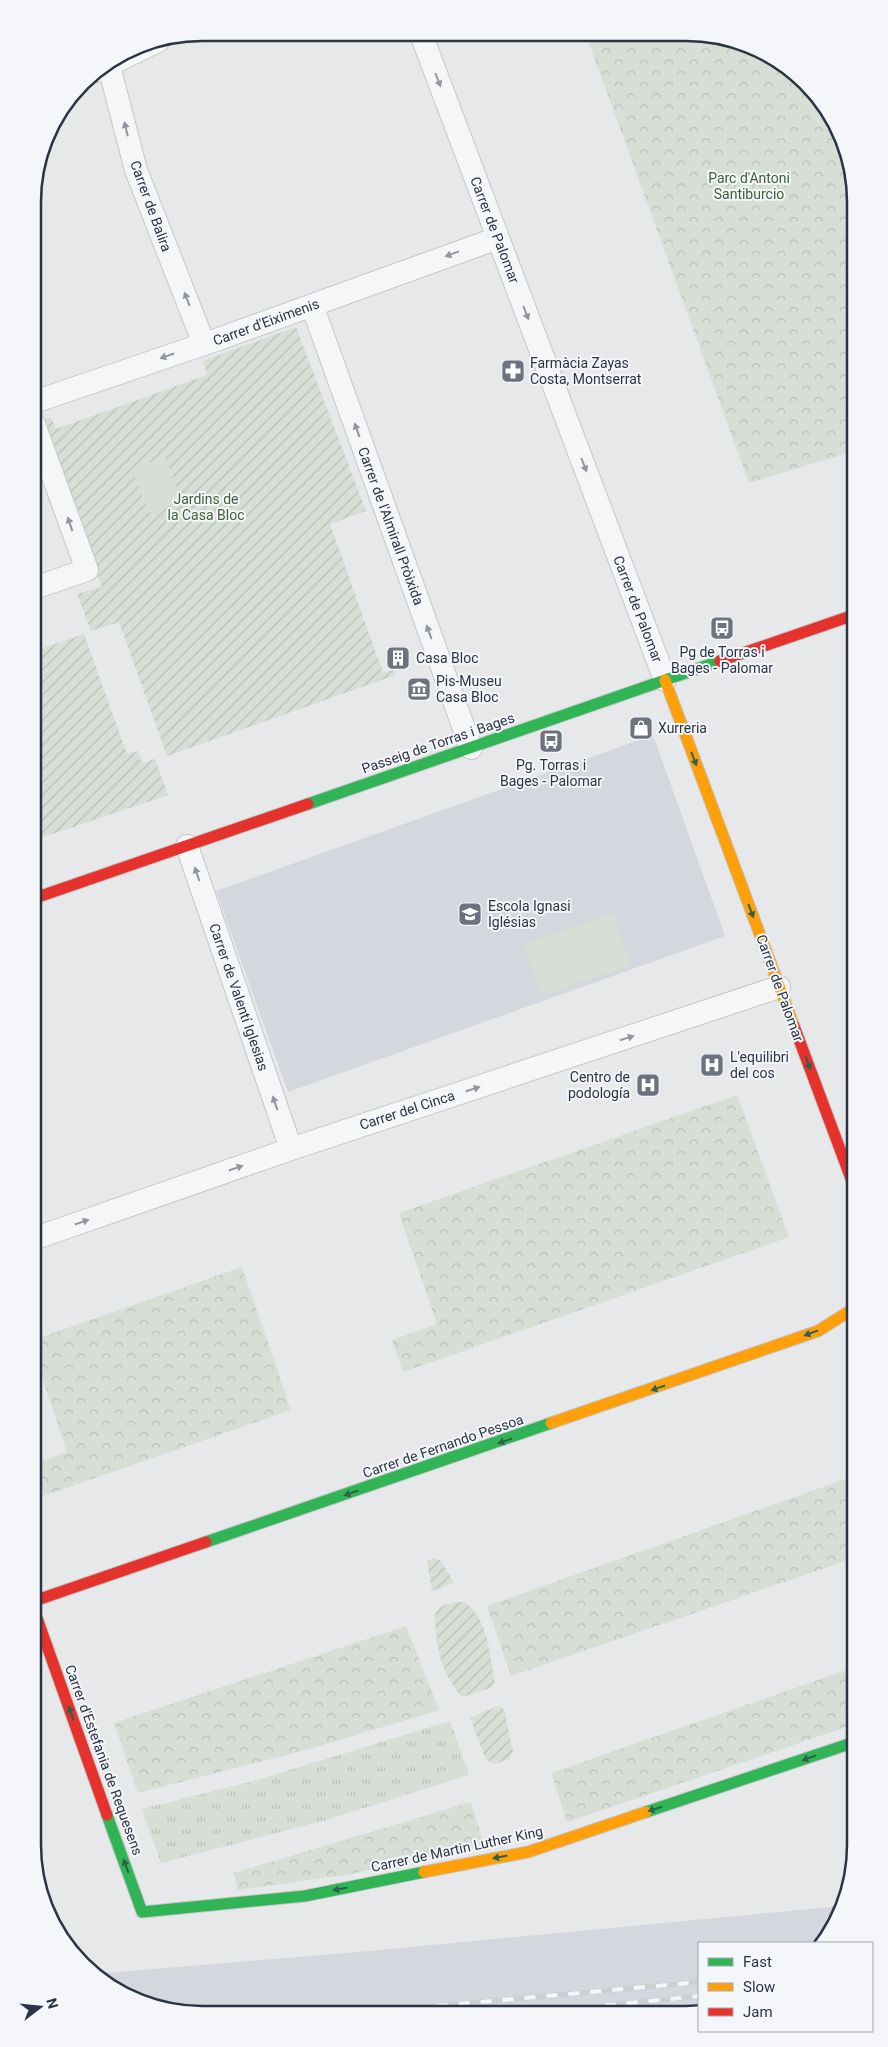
<svg xmlns="http://www.w3.org/2000/svg" width="888" height="2047" viewBox="0 0 888 2047" font-family="Roboto,sans-serif">
  <defs>
    <pattern id="grass-tufts" width="24" height="20" patternUnits="userSpaceOnUse" patternTransform="scale(1.25)"><rect width="24" height="20" fill="#d6ded6"/><path d="M3 7l-1-3M5 7V3M7 7l1-3M15 17l-1-3M17 17v-4M19 17l1-3" fill="none" stroke="#b8bfb9"/></pattern>
    <pattern id="park-crowns" width="20" height="18" patternUnits="userSpaceOnUse" patternTransform="scale(1.25)"><rect width="20" height="18" fill="#d6ded6"/><path d="M2 6a3 3 0 1 1 6 0M12 15a3 3 0 1 1 6 0" fill="none" stroke="#b8bfb9"/></pattern>
    <pattern id="garden-furrows" width="10" height="10" patternUnits="userSpaceOnUse" patternTransform="scale(1.25)"><rect width="10" height="10" fill="#d6ded6"/><path d="M-1 1l2-2M0 10L10 0M9 11l2-2" fill="none" stroke="#b8bfb9"/></pattern>
  </defs>
  <rect width="100%" height="100%" fill="#e6e8ea"/>
  <path fill="#d4d7dd" d="M 653,735 L 725,936 L 288,1092 L 216,891 Z
    M 844,1903 L 823,1943 L 699,1943 L 699,2009 L 169,2011 L 127,1997 L 94,1974 L 359,1952 L 831,1907 Z"/>
  <path fill="url(#grass-tufts)" d="M 450,1721 L 469,1775 L 326,1820 L 161,1863 L 142,1809 L 254,1781 Z"/>
  <path fill="url(#park-crowns)" d="M 586,35 L 719,36 L 761,50 L 806,82 L 850,159 L 851,452 L 749,483 Z
    M 737,1095 L 789,1237 L 403,1372 L 392,1340 L 437,1324 L 399,1213 Z
    M 242,1267 L 291,1410 L 37,1498 L 37,1463 L 67,1452 L 37,1362 L 36,1339 Z
    M 854,1476 L 854,1558 L 511,1676 L 487,1606 Z
    M 406,1626 L 439,1710 L 313,1748 L 138,1793 L 114,1723 Z
    M 855,1667 L 855,1724 L 567,1822 L 551,1773 Z
    M 471,1802 L 484,1845 L 351,1874 L 238,1890 L 234,1873 Z"/>
  <path fill="url(#garden-furrows)" d="M 296,327 L 366,511 L 330,524 L 383,673 L 394,670 L 396,675 L 167,756 L 119,622 L 91,631 L 77,594 L 102,587 L 42,419 L 51,417 L 56,429 L 207,375 L 203,361 Z
    M 84,634 L 127,754 L 138,751 L 142,763 L 155,759 L 168,795 L 35,840 L 34,651 Z
    M 434,1558 L 441,1561 L 454,1583 L 432,1591 L 427,1561 Z
    M 455,1602 L 465,1602 C 490,1623 489,1654 495,1683 L 491,1688 L 462,1697 C 441,1674 435,1644 435,1614 L 441,1606 Z
    M 498,1706 L 503,1708 L 505,1713 L 513,1752 L 509,1759 L 495,1764 L 486,1760 L 470,1718 Z"/>
  <path fill="#d6ded6" d="M 165,457 L 182,501 L 149,513 L 132,469 Z
    M 613,913 L 631,965 L 541,996 L 523,944 Z"/>
  <g fill="none" stroke-linecap="round" stroke-linejoin="round">
    <g stroke="#c4c6c8" stroke-width="24">
      <path id="street" d="M 421,34 L 665,680
        M 109,66 L 136,170 L 204,344
        M 96,71 L 158,41
        M 312,305 L 471,748
        M 34,402 L 216,340 L 498,238
        M 34,424 L 87,570 L 34,588
        M 187,846 L 291,1149
        M 36,1238 L 291,1149 L 779,987"/>
    </g>
    <g stroke="#c4c6c8" stroke-width="13">
      <path id="fast" d="M 308,804 L 720,661
        M 206,1542 L 551,1423
        M 646,1812 L 855,1742
        M 107,1815 L 142,1912 L 305,1896 L 424,1872"/>
    </g>
    <g stroke="#c4c6c8" stroke-width="13">
      <path id="slow" d="M 665,680 L 794,1026
        M 551,1423 L 818,1331 L 853,1309
        M 424,1872 L 528,1852 L 646,1812"/>
    </g>
    <g stroke="#c4c6c8" stroke-width="13">
      <path id="jam" d="M 720,661 L 851,616
        M 35,898 L 308,804
        M 794,1026 L 853,1184
        M 37,1600 L 206,1542
        M 37,1618 L 107,1815"/>
    </g>
    <use href="#street" stroke="#f5f6f7" stroke-width="22"/>
    <use href="#fast" stroke="#30b455" stroke-width="11"/>
    <use href="#slow" stroke="#ff9f0a" stroke-width="11"/>
    <use href="#jam" stroke="#e5322d" stroke-width="11"/>
    <g stroke="#cecfd2" stroke-width="5.5">
      <path id="rail" d="M 393,2010 L 699,1982
        M 561,2010 L 699,1996"/>
    </g>
    <use href="#rail" stroke="#f4f6f9" stroke-width="4" stroke-dasharray="11" stroke-linecap="butt"/>
  </g>
  <defs><path id="oneway-solid" d="M-6-.8H1V-3.2L6.5 0L1 3.2V.8H-6Z" transform="scale(1.25)"/></defs>
  <g fill="#90959e">
    <use href="#oneway-solid" transform="translate(438 80) rotate(69)"/>
    <use href="#oneway-solid" transform="translate(126 129) rotate(-104)"/>
    <use href="#oneway-solid" transform="translate(452 254) rotate(160)"/>
    <use href="#oneway-solid" transform="translate(187 299) rotate(-111)"/>
    <use href="#oneway-solid" transform="translate(526 313) rotate(69)"/>
    <use href="#oneway-solid" transform="translate(167 356) rotate(161)"/>
    <use href="#oneway-solid" transform="translate(357 430) rotate(-110)"/>
    <use href="#oneway-solid" transform="translate(584 465) rotate(69)"/>
    <use href="#oneway-solid" transform="translate(70 524) rotate(-109)"/>
    <use href="#oneway-solid" transform="translate(429 632) rotate(-110)"/>
    <use href="#oneway-solid" transform="translate(197 874) rotate(-109)"/>
    <use href="#oneway-solid" transform="translate(627 1038) rotate(-18)"/>
    <use href="#oneway-solid" transform="translate(473 1089) rotate(-18)"/>
    <use href="#oneway-solid" transform="translate(275 1103) rotate(-109)"/>
    <use href="#oneway-solid" transform="translate(236 1168) rotate(-19)"/>
    <use href="#oneway-solid" transform="translate(82 1222) rotate(-19)"/>
  </g>
  <g fill="#2d614b">
    <use href="#oneway-solid" transform="translate(694 759) rotate(69)"/>
    <use href="#oneway-solid" transform="translate(751 911) rotate(69)"/>
    <use href="#oneway-solid" transform="translate(808 1063) rotate(69)"/>
    <use href="#oneway-solid" transform="translate(811 1333) rotate(159)"/>
    <use href="#oneway-solid" transform="translate(658 1388) rotate(161)"/>
    <use href="#oneway-solid" transform="translate(505 1441) rotate(161)"/>
    <use href="#oneway-solid" transform="translate(351 1493) rotate(161)"/>
    <use href="#oneway-solid" transform="translate(71 1713) rotate(-110)"/>
    <use href="#oneway-solid" transform="translate(809 1758) rotate(161)"/>
    <use href="#oneway-solid" transform="translate(655 1809) rotate(162)"/>
    <use href="#oneway-solid" transform="translate(500 1857) rotate(169)"/>
    <use href="#oneway-solid" transform="translate(126 1866) rotate(-110)"/>
    <use href="#oneway-solid" transform="translate(340 1889) rotate(169)"/>
  </g>
  <defs>
    <g id="pharmacy-square" transform="scale(1.25)"><rect x="-9" y="-9" width="18" height="18" rx="4" fill="#6c737f" stroke="#f4f6f9"/><path d="M-2-6h4v4h4v4h-4v4h-4v-4h-4v-4h4Z" fill="#fff"/></g>
    <g id="bus-square" transform="scale(1.25)"><rect x="-9" y="-9" width="18" height="18" rx="4" fill="#6c737f" stroke="#f4f6f9"/><path d="M-5-6H5V4H4V6H2V4H-2V6H-4V4H-5ZM-3.5-4V0h7V-4ZM-3.5 1.2v1.5H-2V1.2ZM2 1.2v1.5H3.5V1.2Z" fill="#fff"/></g>
    <g id="building-square" transform="scale(1.25)"><rect x="-9" y="-9" width="18" height="18" rx="4" fill="#6c737f" stroke="#f4f6f9"/><path d="M-4-6H4V6H1V3H-1V6H-4ZM-2.5-4.3h1.7v1.8h-1.7ZM.8-4.3h1.7v1.8H.8ZM-2.5-1h1.7V.8h-1.7ZM.8-1h1.7V.8H.8Z" fill="#fff"/></g>
    <g id="museum-square" transform="scale(1.25)"><rect x="-9" y="-9" width="18" height="18" rx="4" fill="#6c737f" stroke="#f4f6f9"/><path d="M0-6L6-3V-2H-6V-3ZM-5-1h2V3h-2ZM-1-1h2V3h-2ZM3-1h2V3H3ZM-6 4H6V6H-6Z" fill="#fff"/></g>
    <g id="shop-square" transform="scale(1.25)"><rect x="-9" y="-9" width="18" height="18" rx="4" fill="#6c737f" stroke="#f4f6f9"/><path d="M-5-2.5h2.3a2.7 3.5 0 0 1 5.4 0H5L5.5 6h-11ZM-1.5-2.5h3a1.5 2.3 0 0 0-3 0Z" fill="#fff"/></g>
    <g id="school-square" transform="scale(1.25)"><rect x="-9" y="-9" width="18" height="18" rx="4" fill="#6c737f" stroke="#f4f6f9"/><path d="M0-5L7-2L0 1L-7-2ZM-4 1L0 2.5L4 1V4Q0 6-4 4Z" fill="#fff"/></g>
    <g id="hospital-square" transform="scale(1.25)"><rect x="-9" y="-9" width="18" height="18" rx="4" fill="#6c737f" stroke="#f4f6f9"/><path d="M-5-5h3v3.5h4V-5h3V5h-3V1.5h-4V5h-3Z" fill="#fff"/></g>
  </defs>
  <g fill-rule="evenodd">
    <use href="#pharmacy-square" x="513" y="371"/>
    <use href="#bus-square" x="722" y="628"/>
    <use href="#building-square" x="398" y="658"/>
    <use href="#museum-square" x="419" y="689"/>
    <use href="#shop-square" x="641" y="728"/>
    <use href="#bus-square" x="551" y="741"/>
    <use href="#school-square" x="470" y="914"/>
    <use href="#hospital-square" x="712" y="1065"/>
    <use href="#hospital-square" x="648" y="1085"/>
  </g>
  <g text-anchor="middle" dominant-baseline="central" stroke-width="4" stroke-linejoin="round" paint-order="stroke">
    <g font-size="14" fill="#3f6138" stroke="#f4f6f9">
      <text x="749" y="178">Parc d'Antoni<tspan x="749" dy="16">Santiburcio</tspan></text>
      <text x="206" y="499">Jardins de<tspan x="206" dy="16">la Casa Bloc</tspan></text>
    </g>
    <g font-size="14" fill="#2b3445" stroke="#f4f6f9">
      <text transform="translate(151 206) rotate(70)">Carrer de Balira</text>
      <text transform="translate(495 230) rotate(69)">Carrer de Palomar</text>
      <text transform="translate(266 322) rotate(-20)">Carrer d'Eiximenis</text>
      <text transform="translate(391 526) rotate(70)">Carrer de l'Almirall Pròixida</text>
      <text transform="translate(638 609) rotate(69)">Carrer de Palomar</text>
      <text transform="translate(438 743) rotate(-19)">Passeig de Torras i Bages</text>
      <text transform="translate(780 988) rotate(70)">Carrer de Palomar</text>
      <text transform="translate(239 997) rotate(71)">Carrer de Valentí Iglesias</text>
      <text transform="translate(407 1110) rotate(-18)">Carrer del Cinca</text>
      <text transform="translate(443 1446) rotate(-19)">Carrer de Fernando Pessoa</text>
      <text transform="translate(104 1760) rotate(70)">Carrer d'Estefania de Requesens</text>
      <text transform="translate(457 1849) rotate(-12)">Carrer de Martin Luther King</text>
    </g>
    <g font-size="14" fill="#2b3445" stroke="#f4f6f9" text-anchor="start">
      <text x="530" y="363">Farmàcia Zayas<tspan x="530" dy="16">Costa, Montserrat</tspan></text>
      <text x="722" y="652" text-anchor="middle">Pg de Torras i<tspan x="722" dy="16">Bages - Palomar</tspan></text>
      <text x="416" y="658">Casa Bloc</text>
      <text x="436" y="681">Pis-Museu<tspan x="436" dy="16">Casa Bloc</tspan></text>
      <text x="658" y="728">Xurreria</text>
      <text x="551" y="765" text-anchor="middle">Pg. Torras i<tspan x="551" dy="16">Bages - Palomar</tspan></text>
      <text x="488" y="906">Escola Ignasi<tspan x="488" dy="16">Iglésias</tspan></text>
      <text x="730" y="1057">L'equilibri<tspan x="730" dy="16">del cos</tspan></text>
      <text x="630" y="1077" text-anchor="end">Centro de<tspan x="630" dy="16">podología</tspan></text>
    </g>
  </g>
  <path d="M0 0H888V2047H0ZM202 41H686A161 161 0 0 1 847 202V1845A161 161 0 0 1 686 2006H202A161 161 0 0 1 41 1845V202A161 161 0 0 1 202 41Z" fill="#f4f6f9" fill-rule="evenodd"/>
  <path fill="none" stroke="#2b3445" stroke-width="2.5" d="M202 41H686A161 161 0 0 1 847 202V1845A161 161 0 0 1 686 2006H202A161 161 0 0 1 41 1845V202A161 161 0 0 1 202 41Z"/>
  <rect x="698" y="1942" width="175" height="90" fill="#f4f6f9" stroke="#a4a8b1"/>
  <rect x="708" y="1958" width="25" height="8" fill="#30b455" stroke="#a4a8b1"/>
  <text x="743" y="1967" font-size="15" fill="#2b3445">Fast</text>
  <rect x="708" y="1983" width="25" height="8" fill="#ff9f0a" stroke="#a4a8b1"/>
  <text x="743" y="1992" font-size="15" fill="#2b3445">Slow</text>
  <rect x="708" y="2008" width="25" height="8" fill="#e5322d" stroke="#a4a8b1"/>
  <text x="743" y="2017" font-size="15" fill="#2b3445">Jam</text>
  <g transform="translate(40 2007) rotate(74)" stroke="#f4f6f9" stroke-width="4" paint-order="stroke">
  <path d="M0-4L9 19L0 12L-9 19Z" fill="#2b3445"/>
  <text y="-8" font-size="14" font-weight="bold" text-anchor="middle" fill="#2b3445">N</text>
  </g>
</svg>
